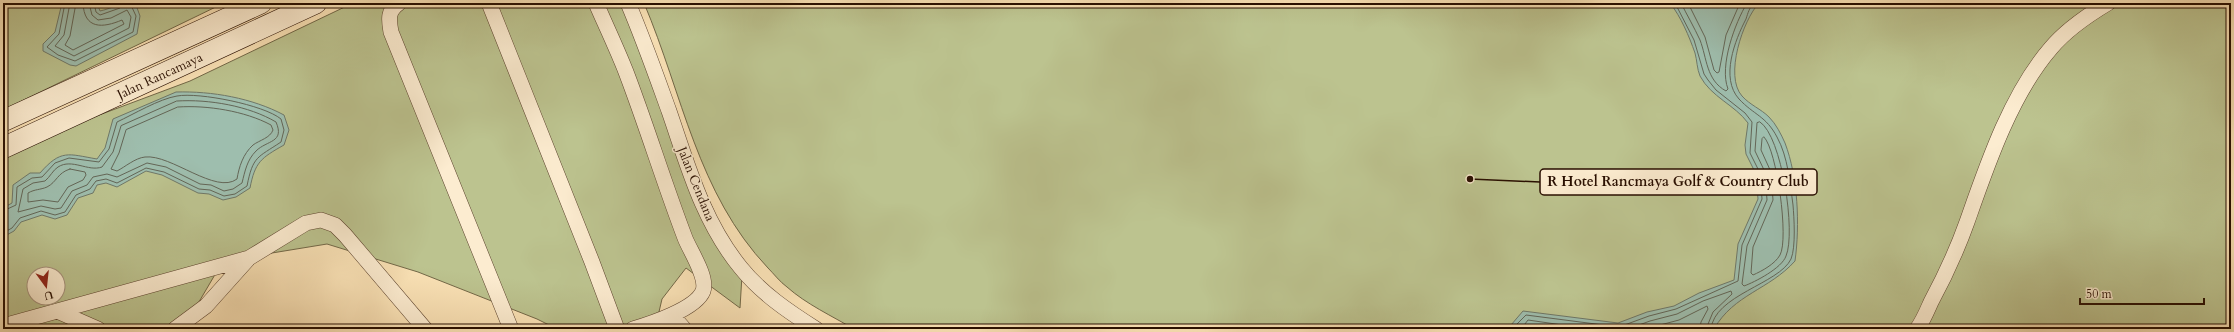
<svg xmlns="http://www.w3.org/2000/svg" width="2234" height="332" viewBox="0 0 2234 332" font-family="Cardo,serif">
  <rect width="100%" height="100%" fill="#fae2b6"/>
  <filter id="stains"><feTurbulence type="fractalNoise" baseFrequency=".005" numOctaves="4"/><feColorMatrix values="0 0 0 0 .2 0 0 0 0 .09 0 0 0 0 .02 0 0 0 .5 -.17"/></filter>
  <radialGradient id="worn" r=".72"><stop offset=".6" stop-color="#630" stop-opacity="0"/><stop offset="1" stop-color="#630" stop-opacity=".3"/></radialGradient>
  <path fill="#bcc38f" stroke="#726848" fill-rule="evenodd" d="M 3,3 L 224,3 L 3,110 Z
    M 353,3 L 622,3 L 742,275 L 740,308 L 686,268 L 662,299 L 655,329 L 557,329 L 537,319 L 418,272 L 327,244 L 223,261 L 183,329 L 3,329 L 3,151 L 190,81 ZM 34,274 L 58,274 L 58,298 L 34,298 Z
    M 644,3 L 2231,3 L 2231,329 L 854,329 C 832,316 806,304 787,287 C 780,282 774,274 768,268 C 697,193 683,95 644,3 Z"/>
  <path fill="#9ebeae" stroke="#6f7868" d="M 62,3 L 97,3 L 100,11 C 114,8 122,1 136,5 L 140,16 L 137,34 L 76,66 L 70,65 L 43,51 L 43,44 L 55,32 Z
    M 1670,3 L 1759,3 C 1743,20 1724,76 1742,96 C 1750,105 1761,109 1769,117 C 1776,124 1781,134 1785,143 C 1798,177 1800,225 1795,261 C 1769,290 1734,294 1714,329 L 1513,329 L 1511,325 L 1523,311 L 1618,323 L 1647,312 L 1674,306 L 1699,293 L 1734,280 L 1738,244 L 1758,199 L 1756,174 L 1746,154 L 1745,145 L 1748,123 C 1735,105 1711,97 1700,76 C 1697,69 1697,60 1695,53 C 1689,36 1681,17 1670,3 Z
    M 176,92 C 212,91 252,98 284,115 L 289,130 L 284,145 C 261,158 255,162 250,188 L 236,197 L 223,200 L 209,194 L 198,193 L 162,175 L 146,171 L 117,187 L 106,183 L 97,185 L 93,193 L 78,198 L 67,215 L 55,219 L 42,215 L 21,222 L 14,231 L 3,237 L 3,208 L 12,203 L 13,185 L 30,173 L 40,173 C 61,149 68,154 97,159 L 105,148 L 113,119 Z"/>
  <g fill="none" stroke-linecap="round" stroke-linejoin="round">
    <path stroke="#636657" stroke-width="1" d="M 65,3 L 59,34 L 47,47 L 58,55 L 75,61 L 133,32 L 136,16 L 130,3
      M 70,3 L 64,35 L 55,46 L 74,56 L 129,28 L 131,17 L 127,10 L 111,18 L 98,20 L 92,15 L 89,3
      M 76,3 L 70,36 L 65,45 L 73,50 L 124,24 L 122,20 C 103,28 84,30 83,3
      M 94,3 L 96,12 L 100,15 L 120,8 L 122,3
      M 1681,3 C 1687,15 1694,27 1700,40 C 1707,58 1706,80 1726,91 L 1728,89 C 1719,66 1735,23 1747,3
      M 1688,3 L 1705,37 L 1714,70 L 1717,73 L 1719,72 L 1726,35 L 1740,3
      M 177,101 C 209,99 249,106 276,122 C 285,143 267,140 256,151 C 247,160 245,171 242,183 L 233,189 L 224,191 L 211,185 L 200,184 L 166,167 L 147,163 L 117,177 L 107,174 L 93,177 L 87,185 L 72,191 L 61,208 L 55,209 L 41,206 L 18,212 L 23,189 L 33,183 L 45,181 C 50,177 53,170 58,167 C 72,158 88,172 102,167 L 113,152 L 121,126 Z
      M 178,107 C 207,105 245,111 271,125 L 273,130 C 270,138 260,140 253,145 C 243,154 239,167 237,179 C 216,195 171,154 145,157 C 135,158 125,167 117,171 L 111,169 L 119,153 L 126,130 Z
      M 1760,122 C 1782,136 1796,233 1786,256 C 1782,268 1755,282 1744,286 L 1742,284 L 1747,246 L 1767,200 L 1765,172 L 1755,151 L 1757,123 Z
      M 1764,137 C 1777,150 1789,239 1780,255 C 1775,264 1762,271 1753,275 L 1751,273 L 1753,247 L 1773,200 L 1771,172 L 1761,150 L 1762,139 Z
      M 70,169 L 85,172 L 86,175 L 83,180 L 68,187 L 58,202 L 43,200 L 28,202 L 28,193 C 35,189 40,190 47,187 C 57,182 57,173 70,169 Z
      M 3,211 L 16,205 L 17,187 L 32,178 L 42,177 L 55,163 L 69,158 L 99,162 L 109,149 L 117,122 C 134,114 159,99 177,96 C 199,92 264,105 281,119 L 284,130 L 281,142 C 257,158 253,156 247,186 L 235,194 L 224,196 L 210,190 L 199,189 L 164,172 L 146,168 L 117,183 L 106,179 L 96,181 L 90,189 L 76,195 L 65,212 L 55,215 L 41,211 L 20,218 L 12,228 L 3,233
      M 1516,329 L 1516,325 L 1526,315 L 1619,327 L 1649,316 L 1676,309 L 1738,281 L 1742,245 L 1762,199 L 1760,173 L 1750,153 L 1752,122 L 1745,113 L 1716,90 L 1708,80 L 1704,74 L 1694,40 L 1675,3
      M 1521,329 L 1528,320 L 1590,329
      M 1628,329 L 1650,321 L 1677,314 L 1703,301 L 1731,291 L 1732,294 L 1713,312 L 1706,329
      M 1645,329 L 1679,320 L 1707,306 L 1708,309 L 1701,322 L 1700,329
      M 1711,329 C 1714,295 1779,284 1791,259 C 1796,247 1794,217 1793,205 C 1790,183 1788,157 1777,137 C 1766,116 1754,115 1739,99 C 1720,78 1735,40 1746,19 C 1748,13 1749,8 1754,3"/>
    <g stroke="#5c432e" stroke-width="16">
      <path id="street" d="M 399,3 C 387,11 389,20 391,32 L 511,329
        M 489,3 L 592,262 L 617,329
        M 596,3 C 606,26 617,49 626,72 C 647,127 664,183 685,238 C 690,251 708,277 703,291 C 696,309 650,324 633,329
        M 628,3 C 643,38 656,75 669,111 C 688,166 703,222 741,268 C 761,293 789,312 816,329
        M 57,311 L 98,329
        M 672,315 L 684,329
        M 3,326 L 249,258 L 306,223 L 321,220 L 335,225 L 345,235 L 425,329
        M 175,329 L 206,306 L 249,258
        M 1917,329 C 1923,321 1927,311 1931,302 C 1945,276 1957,250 1967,222 C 1987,165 2011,94 2051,48 C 2066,30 2088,15 2108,3"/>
    </g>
    <g stroke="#280e00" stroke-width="22">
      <path id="secondary" d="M 3,121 L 261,3
        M 3,148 L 316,3"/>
    </g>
    <use href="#street" stroke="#fcecd0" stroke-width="15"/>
    <use href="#secondary" stroke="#fcecd0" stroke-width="21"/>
  </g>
  <g text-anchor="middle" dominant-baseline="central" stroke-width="3" stroke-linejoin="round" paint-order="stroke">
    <g font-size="13" fill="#280e00" stroke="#fcecd0">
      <text transform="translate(160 76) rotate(-25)">Jalan Rancamaya</text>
      <text transform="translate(696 184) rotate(68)">Jalan Cendana</text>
    </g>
  </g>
  <path fill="none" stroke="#280e00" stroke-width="1.5" d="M1470 179L1540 182"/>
  <circle fill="#280e00" stroke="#fcecd0" stroke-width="1.5" cx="1470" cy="179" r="4"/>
  <rect fill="#fcecd0" stroke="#280e00" stroke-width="1.5" x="1540" y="169" width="277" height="26" rx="4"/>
  <g font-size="14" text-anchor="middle" font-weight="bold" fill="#280e00">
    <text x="1678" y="186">R Hotel Rancmaya Golf &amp; Country Club</text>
  </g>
  <rect width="2234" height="332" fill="none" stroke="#fae2b6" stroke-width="16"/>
  <rect x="4" y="4" width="2226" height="324" fill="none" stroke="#280e00" stroke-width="2"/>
  <rect x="8" y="8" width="2218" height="316" fill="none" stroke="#280e00"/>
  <g transform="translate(46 286) rotate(165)"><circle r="19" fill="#fcecd0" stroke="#a7937d"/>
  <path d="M0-3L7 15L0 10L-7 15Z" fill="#8f2418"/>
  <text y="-6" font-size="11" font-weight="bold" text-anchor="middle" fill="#280e00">U</text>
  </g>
  <path d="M2080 298v6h124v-6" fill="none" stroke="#280e00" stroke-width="2"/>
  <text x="2086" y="298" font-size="12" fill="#280e00" stroke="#fcecd0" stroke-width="3" paint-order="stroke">50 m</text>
  <rect width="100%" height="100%" filter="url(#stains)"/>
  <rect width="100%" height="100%" fill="url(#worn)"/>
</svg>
